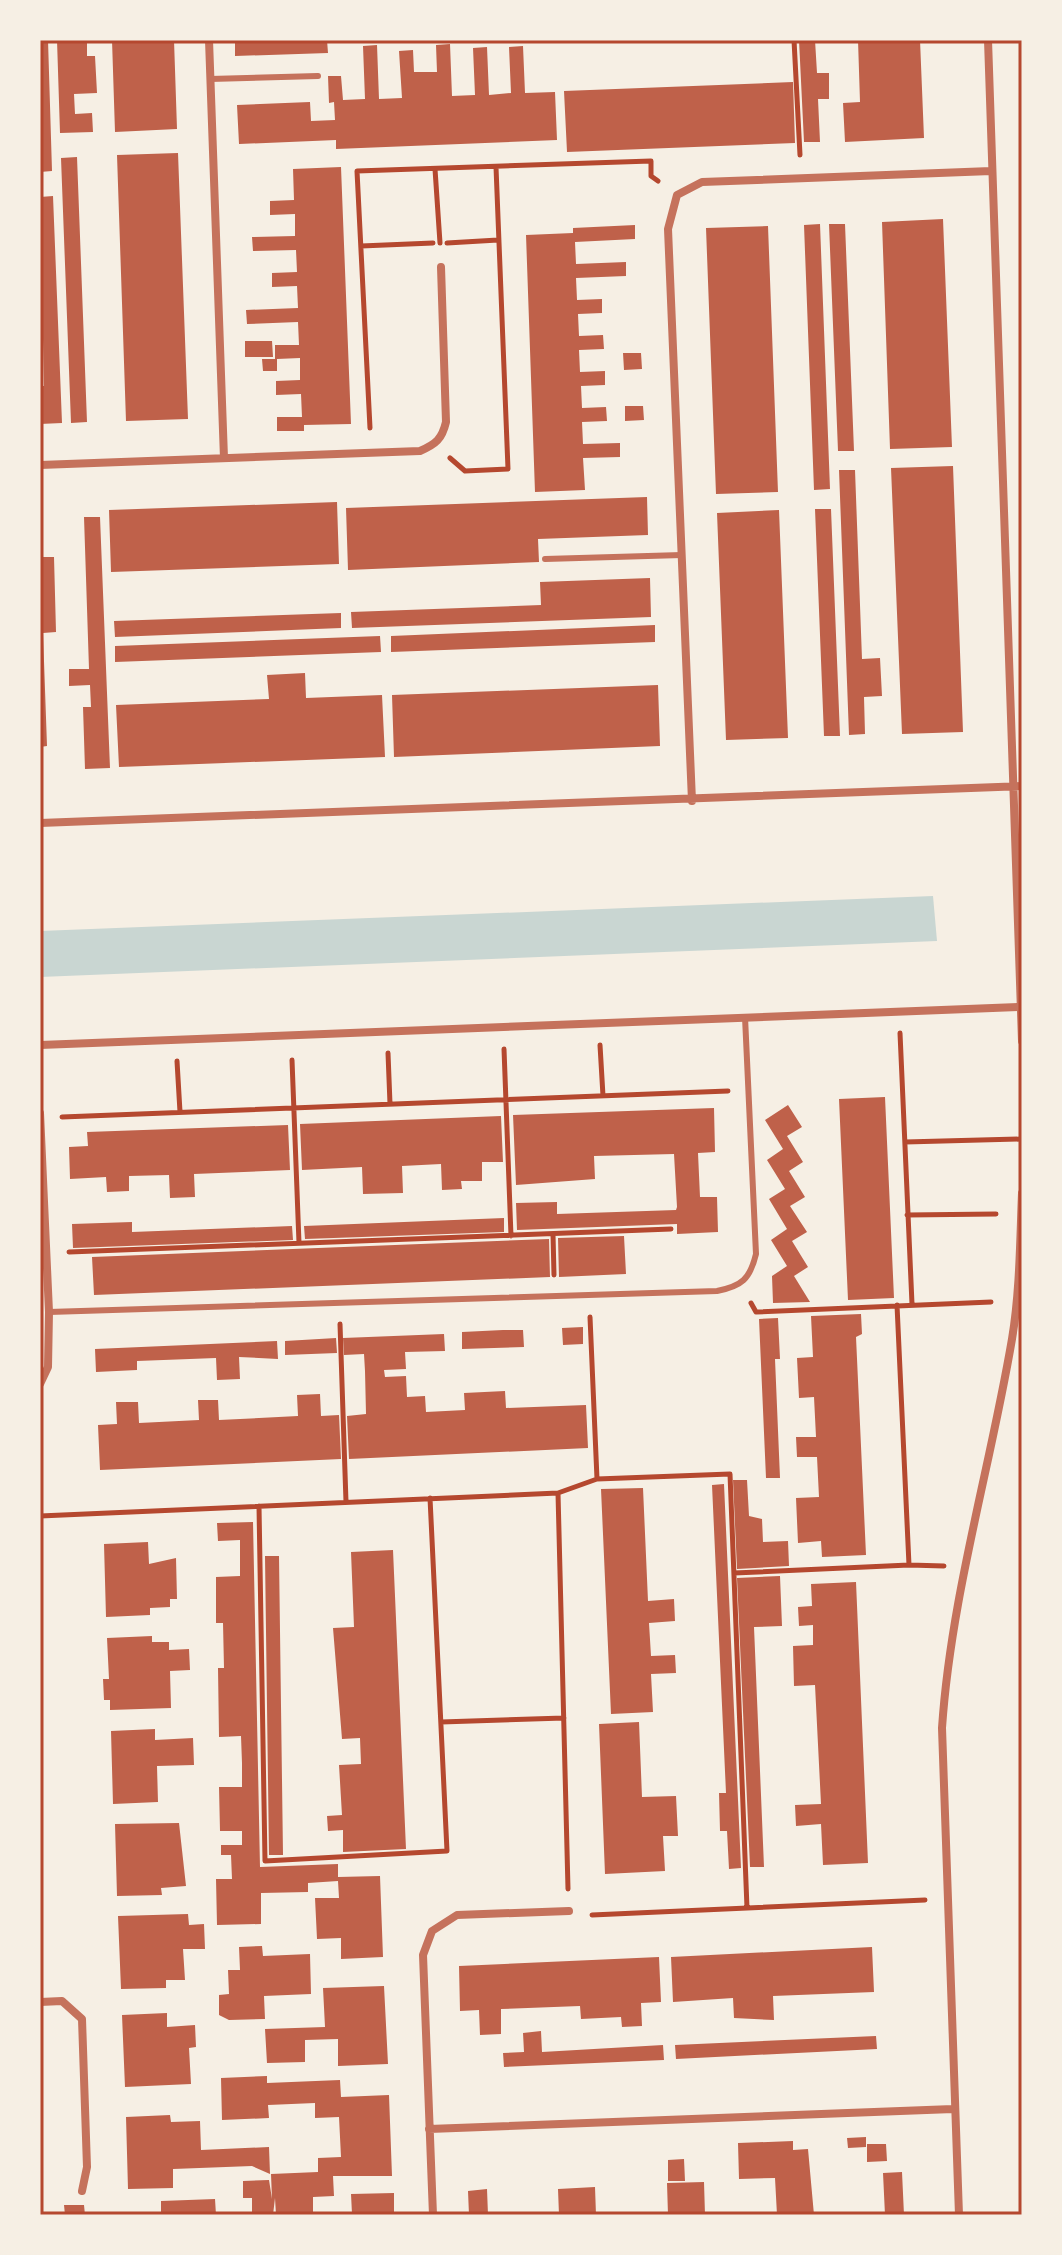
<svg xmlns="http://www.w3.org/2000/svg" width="1062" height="2255" viewBox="0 0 1062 2255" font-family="'Varela Round',sans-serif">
  <rect width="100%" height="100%" fill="#f6efe4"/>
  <path fill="#c9d6d2" d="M 933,896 L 937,941 L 40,977 L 40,931 Z"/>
  <path fill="#bf614a" d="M 40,40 L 48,40 L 52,171 L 40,172 Z
    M 57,40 L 87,40 L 87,56 L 95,56 L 97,93 L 74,94 L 75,114 L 92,113 L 93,132 L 60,133 Z
    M 112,40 L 174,40 L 177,129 L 115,132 Z
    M 235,40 L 327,40 L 328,53 L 235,56 Z
    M 799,40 L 815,40 L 817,73 L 829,73 L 829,99 L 818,99 L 820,142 L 804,142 Z
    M 858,40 L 920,40 L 924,138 L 845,142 L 843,103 L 860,102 Z
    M 450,44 L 452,96 L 475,95 L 473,48 L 487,47 L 489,95 L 511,93 L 509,47 L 523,46 L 525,93 L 555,92 L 557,140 L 336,149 L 336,140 L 239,144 L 237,105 L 310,102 L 311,121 L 335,120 L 334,102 L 329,103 L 328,76 L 341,76 L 343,100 L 365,99 L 363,46 L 377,45 L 379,99 L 402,98 L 399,51 L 413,50 L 414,72 L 437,72 L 436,45 Z
    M 793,82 L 795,143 L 567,152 L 564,91 Z
    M 178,153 L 188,419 L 126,421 L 117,155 Z
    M 77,157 L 87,422 L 71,423 L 61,158 Z
    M 341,167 L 351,424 L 304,425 L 304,431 L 277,431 L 277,417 L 302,417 L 301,394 L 276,395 L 276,381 L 300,380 L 300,358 L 277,359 L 277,371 L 263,371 L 262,359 L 275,359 L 275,345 L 299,345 L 298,322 L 247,324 L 246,310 L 298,308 L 297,286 L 272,287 L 272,273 L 297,272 L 296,250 L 253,251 L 252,237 L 295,236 L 295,214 L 270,215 L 270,201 L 294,200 L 293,169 Z
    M 53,196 L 62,423 L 40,424 L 40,386 L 44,386 L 40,197 Z
    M 943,219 L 952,447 L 890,449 L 882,222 Z
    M 820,224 L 830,489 L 814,490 L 804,225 Z
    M 829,224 L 845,224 L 854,451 L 838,451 Z
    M 635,225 L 635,239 L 575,242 L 576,264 L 626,262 L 626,276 L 576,278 L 577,300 L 602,299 L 602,313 L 578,314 L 579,336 L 603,335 L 604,349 L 579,350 L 580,372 L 605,371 L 605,385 L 581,386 L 582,408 L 606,407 L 607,421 L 582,422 L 583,444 L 620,443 L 620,457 L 583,458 L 585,490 L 535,492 L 526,235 L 573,233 L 573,228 Z
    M 768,226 L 778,492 L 716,494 L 706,228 Z
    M 245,341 L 272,341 L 273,357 L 245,357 Z
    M 623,353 L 641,353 L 642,369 L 624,370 Z
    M 625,406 L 643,406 L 644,420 L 625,421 Z
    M 953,466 L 963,732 L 902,734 L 891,468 Z
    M 839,470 L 855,470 L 862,659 L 880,658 L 882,696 L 864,697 L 865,734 L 849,735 Z
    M 647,497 L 648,535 L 538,539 L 539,562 L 348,570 L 346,508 Z
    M 337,502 L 339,564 L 111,572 L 109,510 Z
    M 815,509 L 831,509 L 840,736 L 824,736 Z
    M 779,510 L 788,738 L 726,740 L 717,513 Z
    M 84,517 L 100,517 L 110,768 L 85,769 L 83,707 L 91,707 L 90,685 L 69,686 L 69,669 L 89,669 Z
    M 40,557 L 54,557 L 56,632 L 43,633 L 47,746 L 40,747 Z
    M 650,578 L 651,617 L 352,628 L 351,612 L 541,605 L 540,582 Z
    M 341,613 L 341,628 L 115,637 L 114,621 Z
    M 655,625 L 655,642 L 391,652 L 391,636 Z
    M 380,636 L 381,652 L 115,662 L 115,646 Z
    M 305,673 L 306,698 L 382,695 L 385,757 L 119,767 L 116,705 L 269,699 L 267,675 Z
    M 658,685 L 660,746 L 394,757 L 392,695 Z
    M 885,1097 L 894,1298 L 848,1300 L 839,1099 Z
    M 788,1105 L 802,1127 L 787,1136 L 803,1162 L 789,1171 L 805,1197 L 790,1206 L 807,1232 L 792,1241 L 808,1267 L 794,1276 L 810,1302 L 773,1303 L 772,1276 L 787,1266 L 771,1240 L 787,1229 L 769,1199 L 785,1189 L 767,1160 L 783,1149 L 765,1120 Z
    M 714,1108 L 715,1152 L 698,1153 L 700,1197 L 717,1197 L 718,1232 L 677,1234 L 677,1224 L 517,1230 L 516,1203 L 557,1202 L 557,1214 L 676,1210 L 677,1207 L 674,1154 L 594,1156 L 595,1179 L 516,1185 L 513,1115 Z
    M 501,1116 L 503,1162 L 482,1162 L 482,1181 L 461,1181 L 462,1189 L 442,1190 L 441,1164 L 402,1166 L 403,1193 L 363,1194 L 362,1167 L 302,1170 L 300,1124 Z
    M 288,1125 L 290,1170 L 194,1174 L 195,1197 L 170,1198 L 169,1175 L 129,1176 L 129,1191 L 107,1192 L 106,1177 L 70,1179 L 69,1147 L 88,1146 L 87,1132 Z
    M 504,1218 L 504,1232 L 305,1239 L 304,1226 Z
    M 132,1222 L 132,1232 L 292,1226 L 293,1240 L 73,1248 L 72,1224 Z
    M 624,1236 L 626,1274 L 559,1277 L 558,1238 Z
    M 549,1239 L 550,1277 L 94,1295 L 92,1257 Z
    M 861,1314 L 862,1334 L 856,1337 L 866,1555 L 822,1557 L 821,1541 L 798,1543 L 796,1498 L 819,1497 L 817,1457 L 797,1457 L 796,1437 L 816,1437 L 814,1397 L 799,1398 L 797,1358 L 813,1357 L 811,1316 Z
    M 778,1318 L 780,1359 L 775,1359 L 780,1478 L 766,1478 L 759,1319 Z
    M 583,1327 L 583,1344 L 563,1345 L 562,1328 Z
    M 503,1330 L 523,1330 L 524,1347 L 462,1349 L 462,1332 Z
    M 444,1334 L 445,1351 L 405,1352 L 406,1369 L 384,1370 L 385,1377 L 406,1376 L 407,1397 L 425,1396 L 426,1412 L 465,1410 L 464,1393 L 505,1391 L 506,1408 L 586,1405 L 588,1448 L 349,1459 L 347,1416 L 366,1414 L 365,1371 L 364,1354 L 344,1355 L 343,1338 Z
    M 336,1338 L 337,1353 L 285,1355 L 285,1341 Z
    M 277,1341 L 278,1359 L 239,1357 L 240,1379 L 217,1380 L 216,1358 L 137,1361 L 137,1370 L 96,1372 L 95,1349 Z
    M 320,1394 L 321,1416 L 339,1415 L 341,1459 L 100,1470 L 98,1425 L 117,1424 L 116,1402 L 138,1402 L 139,1423 L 199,1420 L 198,1400 L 218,1400 L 219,1420 L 259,1418 L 298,1416 L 297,1395 Z
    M 733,1480 L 747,1480 L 749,1516 L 762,1519 L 763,1542 L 788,1541 L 789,1566 L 737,1569 Z
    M 724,1484 L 741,1868 L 729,1869 L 727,1831 L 720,1831 L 719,1793 L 726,1793 L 712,1485 Z
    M 643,1488 L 648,1601 L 674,1599 L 675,1621 L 649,1623 L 651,1656 L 675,1655 L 676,1673 L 651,1674 L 653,1712 L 611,1714 L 601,1489 Z
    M 253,1522 L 260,1867 L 338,1864 L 338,1877 L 380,1876 L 383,1957 L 341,1959 L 341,1938 L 317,1939 L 315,1898 L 339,1898 L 338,1881 L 308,1883 L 308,1892 L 261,1893 L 261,1924 L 217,1925 L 216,1879 L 232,1879 L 231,1855 L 221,1855 L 221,1845 L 242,1845 L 242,1831 L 220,1831 L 219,1787 L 242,1787 L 242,1763 L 241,1736 L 219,1737 L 218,1668 L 224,1668 L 223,1623 L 216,1623 L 216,1577 L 240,1576 L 240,1540 L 218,1541 L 217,1523 Z
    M 148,1542 L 149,1564 L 176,1558 L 177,1599 L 170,1599 L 170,1607 L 150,1608 L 150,1615 L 106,1617 L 104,1544 Z
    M 393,1550 L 406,1849 L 343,1852 L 343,1830 L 328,1831 L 327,1816 L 342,1815 L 339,1765 L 361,1764 L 360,1738 L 342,1739 L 333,1628 L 354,1627 L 351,1552 Z
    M 265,1556 L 279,1556 L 283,1855 L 269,1855 Z
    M 780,1576 L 782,1626 L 754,1627 L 764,1867 L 750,1867 L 737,1578 Z
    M 856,1582 L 868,1863 L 823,1865 L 821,1824 L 796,1826 L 795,1805 L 821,1804 L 815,1685 L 794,1686 L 793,1646 L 813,1645 L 813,1625 L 799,1626 L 798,1607 L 812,1606 L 811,1584 Z
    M 152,1636 L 152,1642 L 169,1642 L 169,1650 L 189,1649 L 190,1670 L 170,1671 L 171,1708 L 110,1710 L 110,1700 L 104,1700 L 103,1679 L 109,1679 L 107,1638 Z
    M 639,1722 L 642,1797 L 676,1796 L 678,1836 L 663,1836 L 665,1871 L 605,1874 L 599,1724 Z
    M 155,1729 L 155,1740 L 193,1738 L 194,1765 L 157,1766 L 158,1802 L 113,1804 L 111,1731 Z
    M 179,1823 L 186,1886 L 161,1888 L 162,1895 L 117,1896 L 115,1824 Z
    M 188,1914 L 189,1925 L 204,1924 L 205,1949 L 183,1949 L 185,1980 L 166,1980 L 166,1988 L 121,1989 L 118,1916 Z
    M 262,1946 L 263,1956 L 310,1954 L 311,1994 L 264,1996 L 265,2019 L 229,2020 L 219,2015 L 219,1995 L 229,1994 L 228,1970 L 240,1970 L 239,1947 Z
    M 872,1947 L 874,1992 L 773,1996 L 774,2020 L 734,2018 L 733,1998 L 673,2002 L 671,1957 Z
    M 659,1957 L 661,2002 L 641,2003 L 642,2026 L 622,2027 L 621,2017 L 581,2019 L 580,2006 L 501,2009 L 501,2034 L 480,2035 L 479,2010 L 460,2011 L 459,1966 Z
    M 384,1986 L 388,2064 L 338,2066 L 338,2039 L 305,2040 L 305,2062 L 267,2063 L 265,2029 L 325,2027 L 323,1988 Z
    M 167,2013 L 167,2027 L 195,2025 L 196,2047 L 189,2048 L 191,2084 L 125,2087 L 122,2015 Z
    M 541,2031 L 542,2052 L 663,2045 L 664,2060 L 504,2067 L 503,2053 L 524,2052 L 523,2033 Z
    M 876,2036 L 877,2049 L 676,2059 L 675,2045 Z
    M 267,2076 L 267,2083 L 340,2080 L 341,2097 L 389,2095 L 392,2176 L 333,2176 L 334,2196 L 313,2197 L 313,2215 L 276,2215 L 275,2198 L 273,2215 L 252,2215 L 252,2198 L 243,2198 L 243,2181 L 269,2180 L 272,2199 L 271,2174 L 318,2172 L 318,2158 L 341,2157 L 339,2117 L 315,2118 L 315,2103 L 268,2105 L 269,2118 L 222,2120 L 221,2078 Z
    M 170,2115 L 171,2122 L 200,2121 L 201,2150 L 269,2147 L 270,2174 L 252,2166 L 173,2169 L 173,2188 L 128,2189 L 126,2117 Z
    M 866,2137 L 866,2147 L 848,2148 L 847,2138 Z
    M 793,2141 L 793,2150 L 808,2149 L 814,2215 L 777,2215 L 775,2178 L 739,2179 L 738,2143 Z
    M 867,2144 L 886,2144 L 887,2161 L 867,2162 Z
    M 684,2159 L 685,2181 L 668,2181 L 668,2160 Z
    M 902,2172 L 904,2215 L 885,2215 L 883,2173 Z
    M 704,2182 L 705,2215 L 668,2215 L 667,2183 Z
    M 595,2187 L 596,2215 L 559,2215 L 558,2189 Z
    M 487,2189 L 488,2215 L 469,2215 L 468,2191 Z
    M 394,2193 L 394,2212 L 352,2214 L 351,2194 Z
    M 215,2199 L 216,2215 L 161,2215 L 161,2201 Z
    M 64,2205 L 84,2205 L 85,2215 L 65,2215 Z"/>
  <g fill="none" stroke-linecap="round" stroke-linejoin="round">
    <path stroke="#b5482f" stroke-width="5" d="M 794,40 L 800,155
      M 435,169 L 440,243
      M 447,243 L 498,240
      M 361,246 L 433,243
      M 370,428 L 357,171 L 651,161 L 651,176 L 658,181
      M 450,458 L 465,471 L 508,469 L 496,167
      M 900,1033 L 912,1304
      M 600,1045 L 603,1096
      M 504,1049 L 511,1236
      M 388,1053 L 390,1104
      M 292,1060 L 299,1243
      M 177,1061 L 180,1112
      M 62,1117 L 728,1091
      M 905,1142 L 1022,1139
      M 907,1215 L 996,1214
      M 553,1234 L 554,1275
      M 69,1252 L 671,1229
      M 751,1303 L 756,1312 L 991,1302
      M 897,1305 L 909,1565 L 944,1566
      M 340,1324 L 346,1502
      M 597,1479 L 730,1474 L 747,1908
      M 558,1493 L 597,1479 L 590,1317
      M 259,1506 L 265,1861 L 447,1851 L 430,1498
      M 40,1516 L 558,1493 L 568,1889
      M 734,1573 L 909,1565
      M 441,1722 L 564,1718
      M 592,1915 L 925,1900"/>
    <path stroke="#c5725c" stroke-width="6" d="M 210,79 L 318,76
      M 545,559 L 682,555
      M 49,1312 L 717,1291 C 742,1286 750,1279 756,1254 L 745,1017"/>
    <path stroke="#c5725c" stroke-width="8" d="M 209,40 L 224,458
      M 988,40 L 1022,1041
      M 40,465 L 420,451 C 436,444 442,439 446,422 L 441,267
      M 692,801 L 668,229 L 677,195 L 702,182 L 991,171
      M 40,823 L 1022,786
      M 40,1045 L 1021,1007
      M 40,1113 L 49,1312 L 48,1367 L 40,1384
      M 40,2002 L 62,2001 L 82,2019 L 87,2167 L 82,2191
      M 429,2129 L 953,2109
      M 433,2215 L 423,1955 L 432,1931 L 457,1915 L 569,1911
      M 959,2215 L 942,1728 C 951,1596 990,1469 1012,1339 C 1020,1291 1020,1241 1022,1193"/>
  </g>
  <rect width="1062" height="2255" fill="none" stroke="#f6efe4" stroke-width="84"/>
  <rect x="42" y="42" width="978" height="2171" fill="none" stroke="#b5482f" stroke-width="3"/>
</svg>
